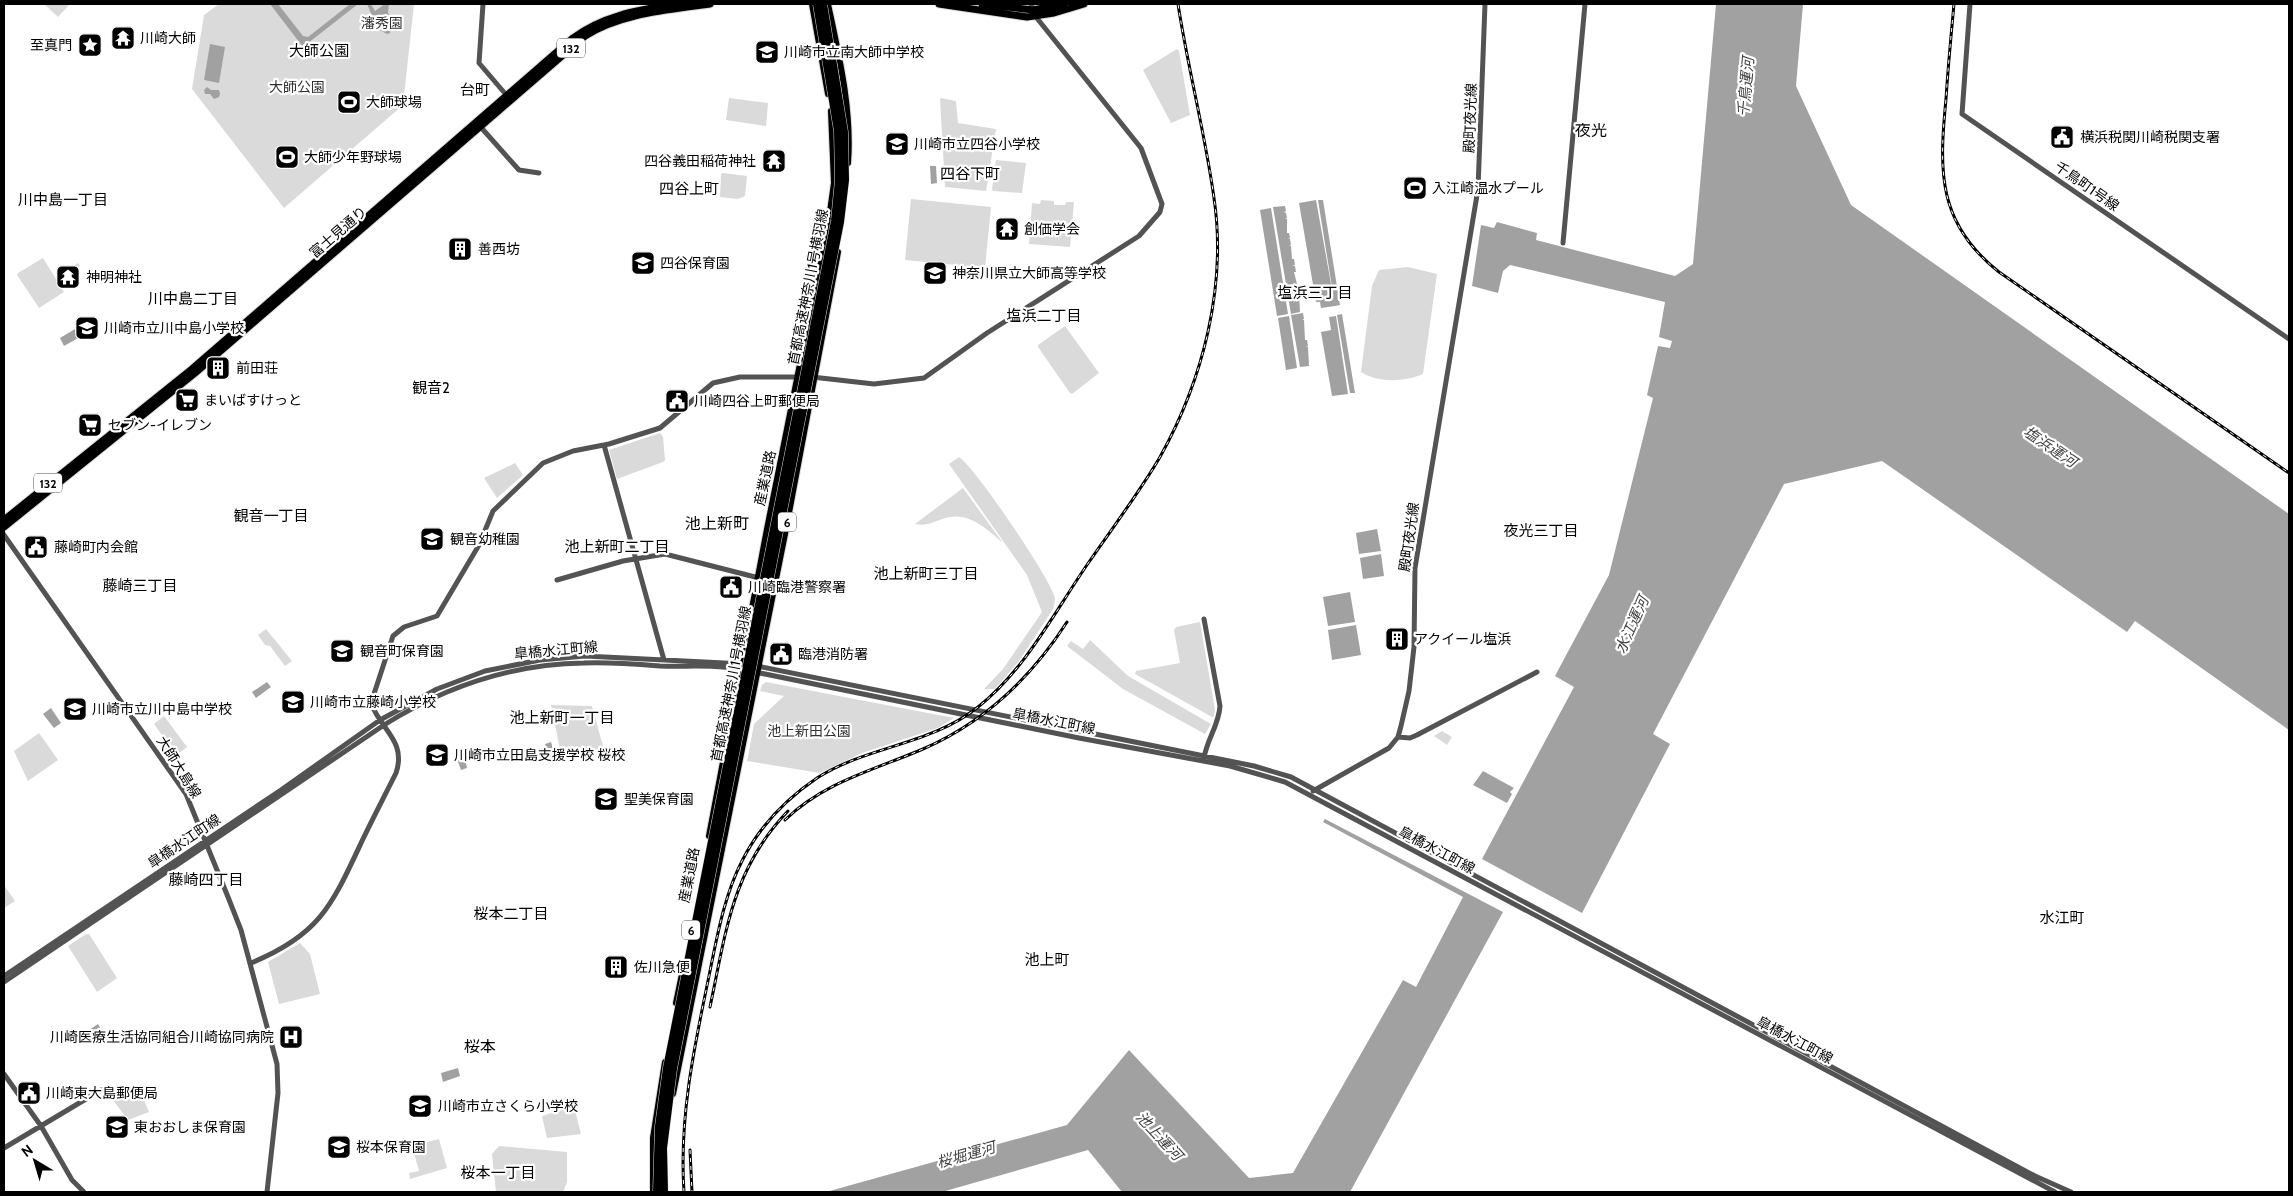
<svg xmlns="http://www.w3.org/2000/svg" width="2293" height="1196" viewBox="0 0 2293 1196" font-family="Cabin,'Noto Sans JP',sans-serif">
  <rect width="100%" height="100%" fill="#fff"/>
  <path fill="#dadada" d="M 44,4 L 68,4 L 69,5 L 58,17 Z
    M 219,4 L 414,4 L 403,105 L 284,208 L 192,89 L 204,15 Z
    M 1177,49 L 1179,51 L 1190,115 L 1171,123 L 1143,70 Z
    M 729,98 L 768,103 L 766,126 L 726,120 Z
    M 941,98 L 956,101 L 958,123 L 996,129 L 986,191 L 945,187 L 940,99 Z
    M 996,160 L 1026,163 L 1022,193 L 993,191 L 992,189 Z
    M 723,173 L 747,176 L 745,196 L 738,199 L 720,197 L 721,174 Z
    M 911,199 L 991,207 L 985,268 L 905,260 Z
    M 1041,200 L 1054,201 L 1054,205 L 1065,205 L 1066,202 L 1074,202 L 1070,247 L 1029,244 L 1032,203 L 1040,204 Z
    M 43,258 L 64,292 L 39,308 L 17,275 L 18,273 Z
    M 78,263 L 80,266 L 64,275 L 67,285 L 64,286 L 59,277 L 60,274 Z
    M 1408,267 L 1437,274 L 1423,374 C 1405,382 1378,383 1361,372 L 1372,286 L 1379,270 Z
    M 1065,326 L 1099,373 L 1072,394 L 1070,393 L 1038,347 L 1038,345 Z
    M 660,433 L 663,437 L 665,460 L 663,462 L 617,479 L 609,450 Z
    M 959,457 C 975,467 1050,578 1055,598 C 1055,601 1054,606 1053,609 L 1019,661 L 995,689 L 984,689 L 1003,669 L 1042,612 L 1027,575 L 949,464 Z
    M 515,463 L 523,475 L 497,498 L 484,478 Z
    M 963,488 L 1003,543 C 989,531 971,513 950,517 C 937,519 929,527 915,524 Z
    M 1200,622 L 1215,710 L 1214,716 L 1212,717 L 1135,674 L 1136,671 L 1180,663 L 1174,630 L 1176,627 Z
    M 266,629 L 292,661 L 285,666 L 270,646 L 265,645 L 258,635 Z
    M 1090,640 L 1128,676 L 1211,724 L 1205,734 L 1123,689 L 1067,646 L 1071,641 L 1083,649 Z
    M 766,682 L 954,718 L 938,728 L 862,753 L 820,773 L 747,761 L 754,724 L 784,696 L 760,691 L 762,685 Z
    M 551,705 L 592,706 L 604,750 L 564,760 L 562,759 Z
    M 164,716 L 187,747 L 171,760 L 158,743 L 164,738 L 154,724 Z
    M 1442,731 L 1452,737 L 1447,745 L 1434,736 Z
    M 39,733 L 58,760 L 28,781 L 14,751 Z
    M 192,829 L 195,834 L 193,840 L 188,843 L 182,836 Z
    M 4,885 L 15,901 L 4,908 Z
    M 86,934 L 89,934 L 117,978 L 97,992 L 68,946 Z
    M 300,943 L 310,954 L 320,994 L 279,1004 L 268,962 Z
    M 138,1087 L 149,1112 L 128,1120 L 112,1099 Z
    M 574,1106 L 581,1134 L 547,1138 L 542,1116 Z
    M 439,1139 L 447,1168 L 410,1179 L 409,1173 L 419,1171 L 412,1146 Z
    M 499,1146 L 567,1152 L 567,1182 L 563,1192 L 496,1192 L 492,1154 Z"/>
  <path fill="#a1a1a1" d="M 270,4 L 278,4 L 303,36 L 308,37 L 350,4 L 358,4 L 303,47 Z
    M 367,4 L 371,4 L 375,11 L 385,4 L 389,4 L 388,13 L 397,24 L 392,27 L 390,33 L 387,34 L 376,28 L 377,19 L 373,18 Z
    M 1716,4 L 1803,4 L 1796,86 L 1851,205 L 2289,514 L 2289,730 L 2135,621 L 2127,632 L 1882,461 L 1784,484 L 1653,734 L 1670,744 L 1582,913 L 1482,859 L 1574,687 L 1555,676 L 1609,575 L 1653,398 L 1647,395 L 1658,346 L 1670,348 L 1672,341 L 1659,337 L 1665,302 L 1510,265 L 1503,271 L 1498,293 L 1472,286 L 1481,225 L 1494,228 L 1497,222 L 1537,233 L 1536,240 L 1675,276 L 1693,264 Z
    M 210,44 L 225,47 L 219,83 L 204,80 Z
    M 207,87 L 211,90 L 219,90 L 220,94 L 219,97 L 214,99 L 210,94 L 205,94 L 204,90 Z
    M 930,166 L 936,166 L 937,183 L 931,184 Z
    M 1316,200 L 1335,306 L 1321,308 L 1320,302 L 1316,302 L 1299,203 Z
    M 1318,200 L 1323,200 L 1340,305 L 1335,306 Z
    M 1285,206 L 1286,211 L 1284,212 L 1286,213 L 1287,218 L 1285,219 L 1287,219 L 1287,233 L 1289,233 L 1290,238 L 1288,239 L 1290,239 L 1291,245 L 1289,246 L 1291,246 L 1292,259 L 1294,259 L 1295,265 L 1292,266 L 1295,266 L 1296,272 L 1294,272 L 1299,292 L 1297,293 L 1299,293 L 1300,312 L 1291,314 L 1273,207 Z
    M 1271,208 L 1288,314 L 1277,316 L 1260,210 Z
    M 1303,313 L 1304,319 L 1302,319 L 1304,320 L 1305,340 L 1307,340 L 1308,346 L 1306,346 L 1308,347 L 1309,366 L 1300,367 L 1291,315 Z
    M 1342,314 L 1355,393 L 1350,393 L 1337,315 Z
    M 1289,316 L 1297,368 L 1286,370 L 1278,318 Z
    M 1336,316 L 1348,394 L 1332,396 L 1321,332 L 1331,330 L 1329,317 Z
    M 75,329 L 80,337 L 64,346 L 60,338 Z
    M 1377,529 L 1381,551 L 1359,554 L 1356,533 Z
    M 1381,554 L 1384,576 L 1363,579 L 1360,558 Z
    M 1350,592 L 1355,622 L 1328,626 L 1323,597 Z
    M 1356,625 L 1361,655 L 1332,660 L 1328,630 Z
    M 267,682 L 271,687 L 256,698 L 252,692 Z
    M 51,708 L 61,723 L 54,728 L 43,714 Z
    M 551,742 L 556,760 L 550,761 L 545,744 Z
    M 464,754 L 467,768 L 461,770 L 456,756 Z
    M 1483,771 L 1514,788 L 1510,792 L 1512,794 L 1507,803 L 1473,785 Z
    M 1325,819 L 1503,912 L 1350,1192 L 1122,1192 L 1088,1150 L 942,1192 L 826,1192 L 1067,1125 L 1129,1050 L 1249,1178 L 1293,1173 L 1403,980 L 1416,987 L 1463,897 L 1323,822 Z
    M 98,1024 L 101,1029 L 86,1039 L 83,1034 Z
    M 458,1068 L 460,1076 L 443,1082 L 441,1073 Z"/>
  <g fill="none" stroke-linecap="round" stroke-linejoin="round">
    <g stroke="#dbdbdb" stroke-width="8">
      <path id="primary" d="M 812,4 L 828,94
        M 828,4 C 839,56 852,110 848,163
        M 709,836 L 767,529 L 829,219 L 834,183 L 831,111
        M 676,1003 L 682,974
        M 673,1094 L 785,534 L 838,252
        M 653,1192 L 653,1138 L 665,1062"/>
    </g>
    <g stroke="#dbdbdb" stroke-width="9">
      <path id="trunk" d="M 939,4 L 1027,17 L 1054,13 L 1084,4
        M 982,4 L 1033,10 L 1064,4
        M 4,520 L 192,369 L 573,38 C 604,15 639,10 675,4
        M 4,527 L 195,373 L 585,36 C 621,13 669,10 710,4"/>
    </g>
    <path stroke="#535353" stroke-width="5" d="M 483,4 L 479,63 L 508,97
      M 1970,4 L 1962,114 L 2289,339
      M 478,124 L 519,170 L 539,173
      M 1563,243 L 1585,4
      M 812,377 L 874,384 L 924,378 L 987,333 L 1139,236 L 1160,212 L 1162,204 L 1141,148 L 1036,17 L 1031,4
      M 604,445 L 664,660
      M 4,535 L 186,794 L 228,897 L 241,930 L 277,1064 L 278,1093 L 267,1192
      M 557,580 L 623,561 L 665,554 L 759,578
      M 757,666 L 1254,766 L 1291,777 L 2035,1176 L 2071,1192
      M 755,672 L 1079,738 L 1230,766 L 1285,782 L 2055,1192
      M 1398,737 L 1410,738 L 1417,735 L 1537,672
      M 1204,758 C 1207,739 1219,725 1220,706 L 1204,619
      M 1313,791 L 1389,748 L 1398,737 L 1401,726 L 1409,691 L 1414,647 L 1415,568 L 1478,189 L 1485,4
      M 251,963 C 320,935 332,905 362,841 C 373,818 385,795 396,773 C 407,741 380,729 371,703 L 393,636 L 404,627 L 437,616 L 479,545 L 493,511 L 543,463 L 573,451 L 609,444 L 660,428 L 713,383 L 740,377 L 801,377
      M 4,976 L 281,790 L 380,720 L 437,689 L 485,671 L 540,660 L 585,656 L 744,664
      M 4,982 L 384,725 C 446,686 511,664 584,663 C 609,662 635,664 660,666 C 688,667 717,664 744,670
      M 4,1074 L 41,1126 L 72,1180 L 84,1192
      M 4,1148 L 101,1090"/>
    <use href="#primary" stroke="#000" stroke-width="6"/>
    <use href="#trunk" stroke="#000" stroke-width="7"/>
    <g stroke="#000" stroke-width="3">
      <path id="rail" d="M 1954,4 C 1951,36 1948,67 1946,99 C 1939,171 1937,223 1999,272 L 2289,473
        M 785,820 C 824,782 874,770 923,749 C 985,722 1031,678 1067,622
        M 710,1007 C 726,932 732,869 788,811
        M 690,1150 L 692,1192
        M 684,1192 C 679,1118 694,1048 709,976 C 717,937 724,896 742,861 C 759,827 786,799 817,778 C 867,746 931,745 978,707 C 1026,669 1055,611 1089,562 C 1113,527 1139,493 1160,457 C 1203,380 1227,286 1214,198 C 1205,133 1188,69 1178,4"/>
    </g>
    <use href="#rail" stroke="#fff" stroke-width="1" stroke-dasharray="4" stroke-linecap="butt"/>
    <g stroke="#dbdbdb" stroke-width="9" stroke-linecap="butt">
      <path id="motorway-bridge" d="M 657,1192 L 659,1126 L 667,1068 L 835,221 L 839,180 L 838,131 L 817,4
        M 664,1192 L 663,1148 L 673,1069 L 840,222 L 845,180 L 844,132 L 823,4"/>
    </g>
    <use href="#motorway-bridge" stroke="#000" stroke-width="8"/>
  </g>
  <defs>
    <g id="temple-square" transform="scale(1.25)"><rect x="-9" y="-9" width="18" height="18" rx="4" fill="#000" stroke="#fff"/><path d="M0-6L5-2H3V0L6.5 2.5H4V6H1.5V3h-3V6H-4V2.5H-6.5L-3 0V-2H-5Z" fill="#fff"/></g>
    <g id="sight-square" transform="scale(1.25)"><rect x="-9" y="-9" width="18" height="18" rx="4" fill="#000" stroke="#fff"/><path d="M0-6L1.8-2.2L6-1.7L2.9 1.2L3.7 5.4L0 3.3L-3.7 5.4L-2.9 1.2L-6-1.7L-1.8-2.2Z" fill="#fff"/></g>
    <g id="school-square" transform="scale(1.25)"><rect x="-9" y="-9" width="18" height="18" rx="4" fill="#000" stroke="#fff"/><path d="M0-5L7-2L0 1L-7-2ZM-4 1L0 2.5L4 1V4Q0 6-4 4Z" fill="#fff"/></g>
    <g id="stadium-square" transform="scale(1.25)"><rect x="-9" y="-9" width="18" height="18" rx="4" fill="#000" stroke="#fff"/><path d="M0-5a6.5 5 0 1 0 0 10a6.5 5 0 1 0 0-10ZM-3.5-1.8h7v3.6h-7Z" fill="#fff"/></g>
    <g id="civic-square" transform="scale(1.25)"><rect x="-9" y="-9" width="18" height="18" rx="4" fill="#000" stroke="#fff"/><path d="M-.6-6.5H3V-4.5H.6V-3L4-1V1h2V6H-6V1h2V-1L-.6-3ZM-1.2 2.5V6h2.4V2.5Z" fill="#fff"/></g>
    <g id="building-square" transform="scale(1.25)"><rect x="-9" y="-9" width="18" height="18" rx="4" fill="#000" stroke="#fff"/><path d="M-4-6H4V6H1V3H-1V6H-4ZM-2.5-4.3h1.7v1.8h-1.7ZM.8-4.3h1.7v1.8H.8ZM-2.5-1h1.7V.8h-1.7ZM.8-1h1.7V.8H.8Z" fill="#fff"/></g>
    <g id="supermarket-square" transform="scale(1.25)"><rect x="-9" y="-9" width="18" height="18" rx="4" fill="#000" stroke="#fff"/><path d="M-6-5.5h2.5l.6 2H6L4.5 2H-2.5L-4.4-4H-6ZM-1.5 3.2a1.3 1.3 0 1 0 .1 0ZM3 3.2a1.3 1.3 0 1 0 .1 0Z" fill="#fff"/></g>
    <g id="hospital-square" transform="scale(1.25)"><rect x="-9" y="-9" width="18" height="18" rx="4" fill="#000" stroke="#fff"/><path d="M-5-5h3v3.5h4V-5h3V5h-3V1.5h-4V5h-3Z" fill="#fff"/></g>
  </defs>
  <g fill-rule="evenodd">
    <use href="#temple-square" x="123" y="38"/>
    <use href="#sight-square" x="90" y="45"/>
    <use href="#school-square" x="767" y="52"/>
    <use href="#stadium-square" x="349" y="102"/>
    <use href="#civic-square" x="2062" y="137"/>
    <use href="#school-square" x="897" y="144"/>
    <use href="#stadium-square" x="287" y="157"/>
    <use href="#temple-square" x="774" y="161"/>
    <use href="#stadium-square" x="1415" y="188"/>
    <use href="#temple-square" x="1007" y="229"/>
    <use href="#building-square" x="460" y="249"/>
    <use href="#school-square" x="643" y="263"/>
    <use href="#school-square" x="935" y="273"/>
    <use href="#temple-square" x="68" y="277"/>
    <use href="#school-square" x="87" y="328"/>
    <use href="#building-square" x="218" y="368"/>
    <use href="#supermarket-square" x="187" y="400"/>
    <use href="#civic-square" x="677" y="401"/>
    <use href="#supermarket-square" x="90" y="425"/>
    <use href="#school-square" x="432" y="539"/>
    <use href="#civic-square" x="36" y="547"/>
    <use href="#civic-square" x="731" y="587"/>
    <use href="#building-square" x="1397" y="639"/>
    <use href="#school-square" x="342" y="651"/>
    <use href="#civic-square" x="781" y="654"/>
    <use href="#school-square" x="293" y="702"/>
    <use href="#school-square" x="75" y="709"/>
    <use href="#school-square" x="437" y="755"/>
    <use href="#school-square" x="606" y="799"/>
    <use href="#building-square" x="616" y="967"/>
    <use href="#hospital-square" x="291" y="1037"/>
    <use href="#civic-square" x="29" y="1093"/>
    <use href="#school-square" x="420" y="1106"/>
    <use href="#school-square" x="117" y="1127"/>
    <use href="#school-square" x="339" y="1147"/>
  </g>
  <g text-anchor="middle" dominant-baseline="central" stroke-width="4.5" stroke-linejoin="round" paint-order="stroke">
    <g fill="#fff" stroke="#4c4c4c" stroke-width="1">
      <rect x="557" y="38.5" width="28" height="19" rx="4"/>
      <rect x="34" y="473.5" width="28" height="19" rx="4"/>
      <rect x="778" y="512.5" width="18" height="19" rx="4"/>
      <rect x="682" y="920.5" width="18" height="19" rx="4"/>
    </g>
    <g font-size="12" font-weight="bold" fill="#000">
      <text x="571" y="48">132</text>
      <text x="48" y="483">132</text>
      <text x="787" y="522">6</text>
      <text x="691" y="930">6</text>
    </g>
    <g font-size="14" fill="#313131" stroke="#fff">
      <text x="382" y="23">瀋秀園</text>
      <text x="297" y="87">大師公園</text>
      <text x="809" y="731">池上新田公園</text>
    </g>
    <g font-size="14" fill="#000" stroke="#fff" text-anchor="start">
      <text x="140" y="38">川崎大師</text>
      <text x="72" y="45" text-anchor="end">至真門</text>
      <text x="784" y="52">川崎市立南大師中学校</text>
      <text x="366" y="102">大師球場</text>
      <text x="2080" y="137">横浜税関川崎税関支署</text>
      <text x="914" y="144">川崎市立四谷小学校</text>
      <text x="304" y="157">大師少年野球場</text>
      <text x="756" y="161" text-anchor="end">四谷義田稲荷神社</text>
      <text x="1432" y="188">入江崎温水プール</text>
      <text x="1024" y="229">創価学会</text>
      <text x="478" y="249">善西坊</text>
      <text x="660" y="263">四谷保育園</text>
      <text x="952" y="273">神奈川県立大師高等学校</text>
      <text x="86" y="277">神明神社</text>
      <text x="104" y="328">川崎市立川中島小学校</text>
      <text x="236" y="368">前田荘</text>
      <text x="204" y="400">まいばすけっと</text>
      <text x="694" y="401">川崎四谷上町郵便局</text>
      <text x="108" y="425">セブン-イレブン</text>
      <text x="450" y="539">観音幼稚園</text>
      <text x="54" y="547">藤崎町内会館</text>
      <text x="748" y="587">川崎臨港警察署</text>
      <text x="1414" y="639">アクイール塩浜</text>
      <text x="360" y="651">観音町保育園</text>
      <text x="798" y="654">臨港消防署</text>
      <text x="310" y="702">川崎市立藤崎小学校</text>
      <text x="92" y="709">川崎市立川中島中学校</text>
      <text x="454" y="755">川崎市立田島支援学校 桜校</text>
      <text x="624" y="799">聖美保育園</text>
      <text x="634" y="967">佐川急便</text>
      <text x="274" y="1037" text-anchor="end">川崎医療生活協同組合川崎協同病院</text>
      <text x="46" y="1093">川崎東大島郵便局</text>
      <text x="438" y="1106">川崎市立さくら小学校</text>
      <text x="134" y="1127">東おおしま保育園</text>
      <text x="356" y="1147">桜本保育園</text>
    </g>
    <g font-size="14" fill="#000" stroke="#fff">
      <text transform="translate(1470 118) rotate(-88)">殿町夜光線</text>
      <text transform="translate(2087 186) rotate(35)">千鳥町1号線</text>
      <text transform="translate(338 232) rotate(-41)">富士見通り</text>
      <text transform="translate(808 287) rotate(-79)">首都高速神奈川1号横羽線</text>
      <text transform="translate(765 478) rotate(-78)">産業道路</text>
      <text transform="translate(1409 537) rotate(-82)">殿町夜光線</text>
      <text transform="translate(556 650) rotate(-5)">皐橋水江町線</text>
      <text transform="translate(731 684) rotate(-79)">首都高速神奈川1号横羽線</text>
      <text transform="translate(1054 721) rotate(11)">皐橋水江町線</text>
      <text transform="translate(179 767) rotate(58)">大師大島線</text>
      <text transform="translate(184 841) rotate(-34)">皐橋水江町線</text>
      <text transform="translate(1437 850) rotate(28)">皐橋水江町線</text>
      <text transform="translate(689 875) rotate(-79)">産業道路</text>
      <text transform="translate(1795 1040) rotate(28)">皐橋水江町線</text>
    </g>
    <g font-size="15" fill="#000" stroke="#fff">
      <text x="319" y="51">大師公園</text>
      <text x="475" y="90">台町</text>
      <text x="970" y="174">四谷下町</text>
      <text x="689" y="189">四谷上町</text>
      <text x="63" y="200">川中島一丁目</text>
      <text x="1315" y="293">塩浜三丁目</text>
      <text x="193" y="299">川中島二丁目</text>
      <text x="1044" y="316">塩浜二丁目</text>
      <text x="431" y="388">観音2</text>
      <text x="271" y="516">観音一丁目</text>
      <text x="1541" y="531">夜光三丁目</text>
      <text x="617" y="547">池上新町二丁目</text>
      <text x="926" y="574">池上新町三丁目</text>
      <text x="140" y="586">藤崎三丁目</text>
      <text x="562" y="718">池上新町一丁目</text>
      <text x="206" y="880">藤崎四丁目</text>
      <text x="511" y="914">桜本二丁目</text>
      <text x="2062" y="918">水江町</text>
      <text x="1047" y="960">池上町</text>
      <text x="498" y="1173">桜本一丁目</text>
    </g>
    <g font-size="15" font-style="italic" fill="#424242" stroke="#fff">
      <text transform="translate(1746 87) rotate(-85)">千鳥運河</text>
      <text transform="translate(2050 447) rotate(34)">塩浜運河</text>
      <text transform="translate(1632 625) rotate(-66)">水江運河</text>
      <text transform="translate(1159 1136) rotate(47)">池上運河</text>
      <text transform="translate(966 1155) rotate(-16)">桜堀運河</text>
    </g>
    <g font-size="16" fill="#000" stroke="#fff">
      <text x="1591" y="130">夜光</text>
      <text x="717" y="523">池上新町</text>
      <text x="480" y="1046">桜本</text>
    </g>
  </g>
  <rect width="2293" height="1196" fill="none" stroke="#000000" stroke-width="10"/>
  <g transform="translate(35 1161) rotate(322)" stroke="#ffffff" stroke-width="4" paint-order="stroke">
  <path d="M0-4L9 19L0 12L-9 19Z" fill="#000000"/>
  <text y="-8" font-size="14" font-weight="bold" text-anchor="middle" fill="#000000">N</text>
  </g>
</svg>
